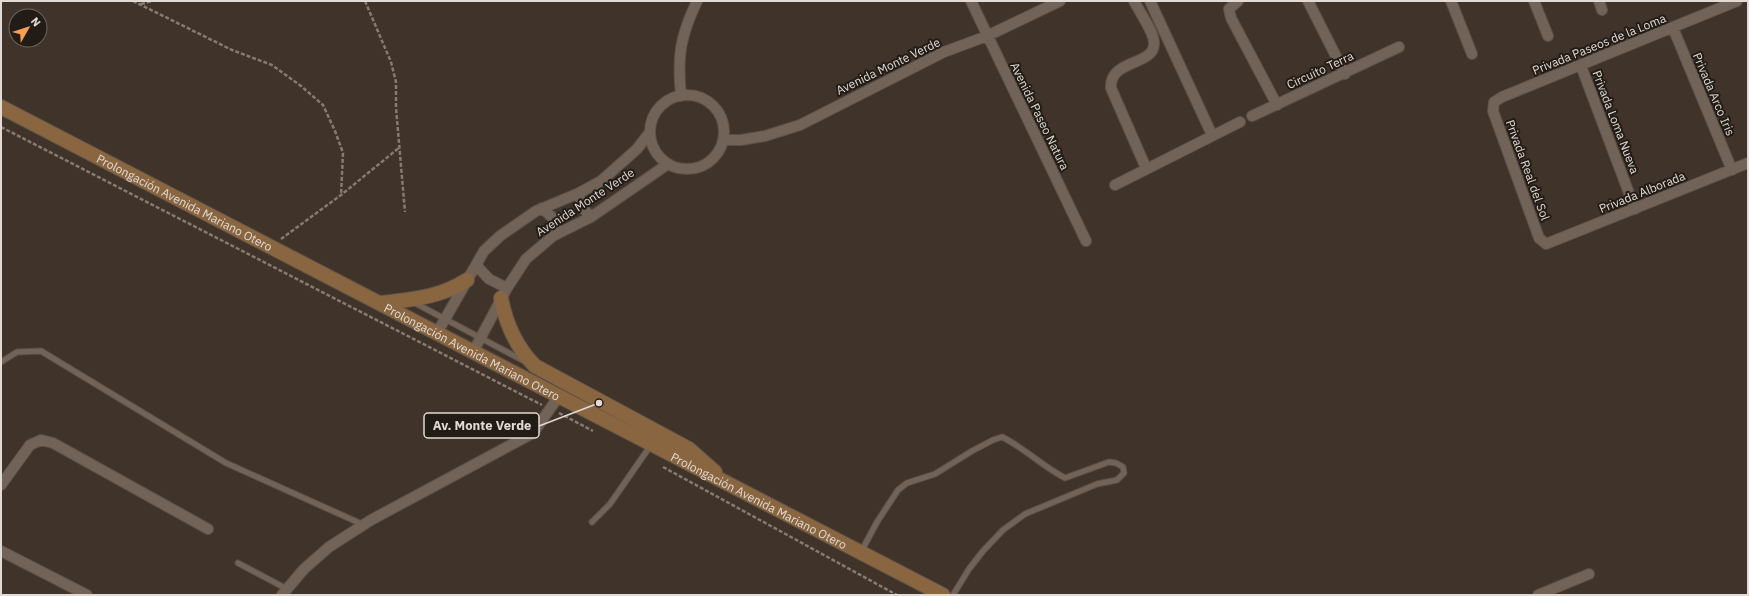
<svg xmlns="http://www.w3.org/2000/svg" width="1749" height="596" viewBox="0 0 1749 596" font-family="'IBM Plex Sans',sans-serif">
  <rect width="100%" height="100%" fill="#403329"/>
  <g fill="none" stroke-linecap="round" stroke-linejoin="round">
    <g stroke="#5b5048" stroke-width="7">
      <path id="lane" d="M 413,302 L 524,361
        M 1,362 L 17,352 L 41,351 L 226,463 L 364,525
        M 592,522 L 610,504 L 651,445
        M 861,552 L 877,522 L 898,490 L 907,483 L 935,474 L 972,451 L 993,440 L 1002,437 C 1023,447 1042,466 1065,478 L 1109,462 L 1116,463 L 1123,467 L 1124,473 L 1117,480 L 1097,484 L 1025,514 L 1003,530 L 983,551 L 969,569 L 953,595
        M 238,563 L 287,589"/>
    </g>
    <g stroke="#5b5048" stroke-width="12">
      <path id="street" d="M 971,1 L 1086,241
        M 1134,1 C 1139,11 1154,32 1154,43 C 1155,66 1109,59 1111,88 L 1146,168
        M 1150,1 L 1212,135
        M 1238,1 L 1229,9 L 1231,18 L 1277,105
        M 1308,1 L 1345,74
        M 1451,1 L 1472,54
        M 1534,1 L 1548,36
        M 1599,1 L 1602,10
        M 1737,1 L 1502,97 L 1494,102 L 1493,111 L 1539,238 L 1546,244 L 1748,163
        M 1673,28 L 1732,170
        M 1581,66 L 1635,209
        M650 132a37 37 0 1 1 74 0a37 37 0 1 1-74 0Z
        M 681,96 C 677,57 680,37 697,1
        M 1252,116 L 1399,47
        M 724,140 L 741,140 L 765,136 L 800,125 L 944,52 L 987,36 L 1060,1
        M 1115,185 L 1240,122
        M 579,193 L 581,206 L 591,217
        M 542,208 L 554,219 L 557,234
        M 476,265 L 489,279 L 507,288
        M 437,333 L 484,251 L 500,236 L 536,211 L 579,193 L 601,181 L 637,149 L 650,132
        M 473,352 L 507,288 L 526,259 L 553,236 L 591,217 L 668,164
        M 1,485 L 30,445 L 41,440 L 53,443 L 208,529
        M 1,551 L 87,595
        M 282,595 L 304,569 L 329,547 L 371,520 L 533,433 L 559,396
        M 1538,595 L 1589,574"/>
    </g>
    <g stroke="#5b5048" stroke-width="16">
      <g id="secondary">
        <path id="s1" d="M 1,107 C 315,269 629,434 943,595"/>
        <path d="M 501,298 C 506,325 516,347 535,366 L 689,449 L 715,472"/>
        <path d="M 381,303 C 413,299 439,298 467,280"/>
      </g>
    </g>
    <path stroke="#867b73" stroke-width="2.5" stroke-dasharray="4 2" stroke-linecap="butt" d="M 133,1 L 232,50 L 272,65 L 301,86 L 323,105 L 335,131 L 343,153 L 341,195
      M 365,1 L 391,62 L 396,82 L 396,108 L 405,212
      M 141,4 L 152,1
      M 1,127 L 542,405
      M 281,239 L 341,195 L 400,147
      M 559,413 L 593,431
      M 663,467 L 897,595"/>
    <use href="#lane" stroke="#716357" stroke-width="5"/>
    <use href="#street" stroke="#716357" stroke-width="10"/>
    <use href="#secondary" stroke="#896640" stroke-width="14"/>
  </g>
  <g text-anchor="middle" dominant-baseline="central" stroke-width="4" stroke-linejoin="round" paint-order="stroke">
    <g font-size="12" fill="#e2dad4" stroke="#221c17">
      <text transform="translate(1599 44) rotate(-22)">Privada Paseos de la Loma</text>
      <text transform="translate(888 66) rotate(-26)">Avenida Monte Verde</text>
      <text transform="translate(1320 70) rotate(-25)">Circuito Terra</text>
      <text transform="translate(1714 94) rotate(67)">Privada Arco Iris</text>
      <text transform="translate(1040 116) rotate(64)">Avenida Paseo Natura</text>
      <text transform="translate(1616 122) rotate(69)">Privada Loma Nueva</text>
      <text transform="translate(1528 170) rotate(70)">Privada Real del Sol</text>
      <text transform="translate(1642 192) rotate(-22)">Privada Alborada</text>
      <text stroke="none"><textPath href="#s1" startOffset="207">Prolongación Avenida Mariano Otero</textPath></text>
      <text transform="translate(585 202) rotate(-33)">Avenida Monte Verde</text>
      <text stroke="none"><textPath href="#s1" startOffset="531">Prolongación Avenida Mariano Otero</textPath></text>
      <text stroke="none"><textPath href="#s1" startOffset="854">Prolongación Avenida Mariano Otero</textPath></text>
    </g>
  </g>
  <path fill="none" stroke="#e2dad4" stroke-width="1.5" d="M599 403L539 426"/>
  <circle fill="#e2dad4" stroke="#221c17" stroke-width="1.5" cx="599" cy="403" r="4"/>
  <rect fill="#221c17" stroke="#e2dad4" stroke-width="1.5" x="424" y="413" width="115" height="25" rx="4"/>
  <g font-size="13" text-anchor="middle" font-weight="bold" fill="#e2dad4">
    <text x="482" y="430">Av. Monte Verde</text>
  </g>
  <rect width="1749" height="596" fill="none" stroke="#e2dad4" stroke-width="4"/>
  <g transform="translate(28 28) rotate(51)"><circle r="19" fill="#221c17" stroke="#6f6863"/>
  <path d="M0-3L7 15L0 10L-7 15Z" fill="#fa9f4e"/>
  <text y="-6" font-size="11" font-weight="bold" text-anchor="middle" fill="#e2dad4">N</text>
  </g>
</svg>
